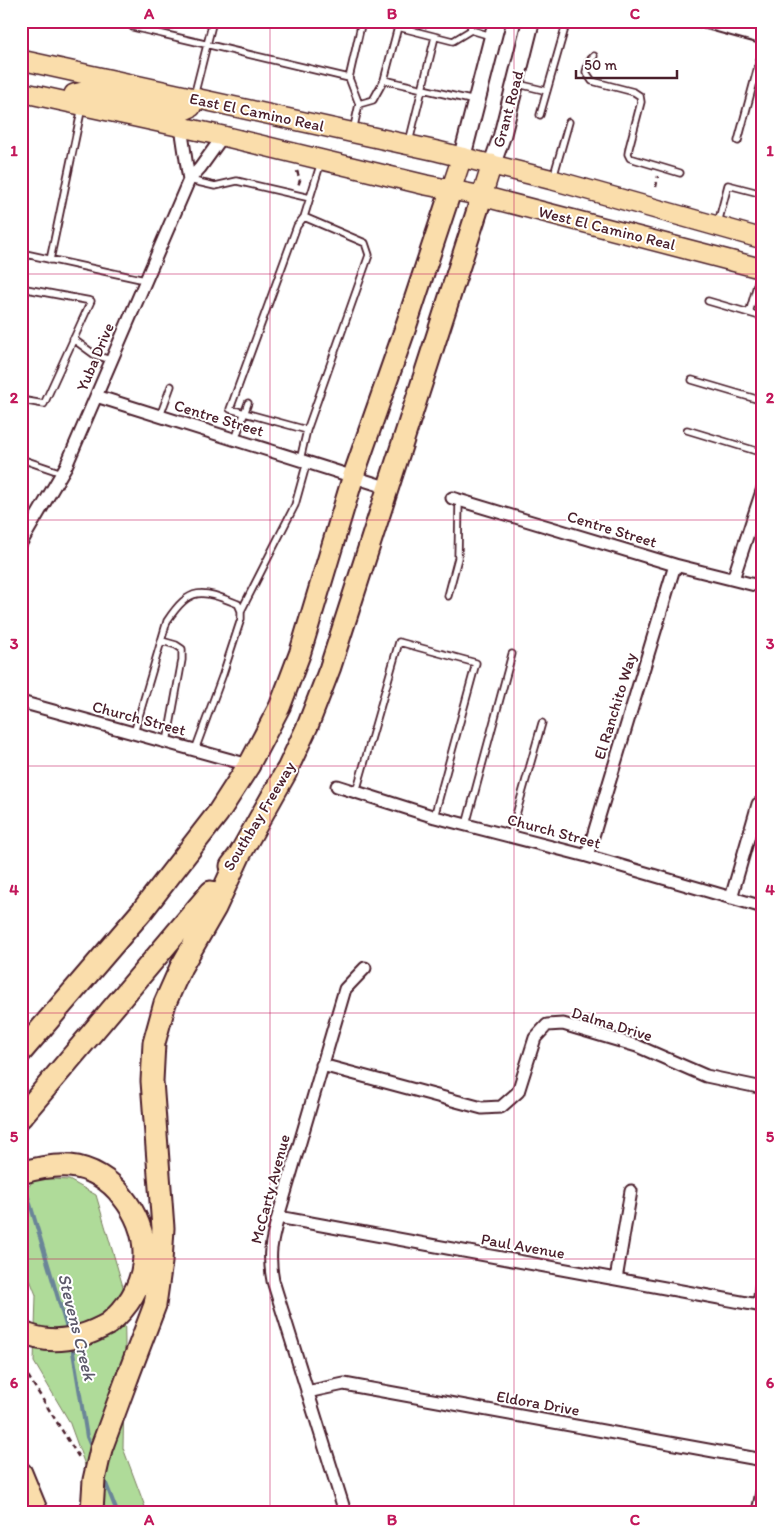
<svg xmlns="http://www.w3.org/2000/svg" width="784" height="1533" viewBox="0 0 784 1533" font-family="Itim,sans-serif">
  <rect width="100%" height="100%" fill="#fff"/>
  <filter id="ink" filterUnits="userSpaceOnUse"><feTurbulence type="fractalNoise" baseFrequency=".02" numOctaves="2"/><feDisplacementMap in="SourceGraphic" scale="10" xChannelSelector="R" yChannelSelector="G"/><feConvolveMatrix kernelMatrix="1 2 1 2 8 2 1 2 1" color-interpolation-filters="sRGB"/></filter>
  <g filter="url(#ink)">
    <path fill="#afdb99" stroke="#7c7d62" d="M 35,1178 L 69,1180 L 96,1195 L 124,1290 L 125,1342 L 123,1448 L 147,1512 L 102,1512 L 69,1421 L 34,1362 L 36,1295 L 21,1257 L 21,1197 Z"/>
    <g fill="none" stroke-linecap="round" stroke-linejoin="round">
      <path stroke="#6b8598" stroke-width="4" d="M 23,1180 L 68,1332
        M 72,1346 L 87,1437 L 93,1451
        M 103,1476 L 117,1512"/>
      <g stroke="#4a1f2b" stroke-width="9">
        <path id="service" d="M 84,21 L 95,24 L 96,21
          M 134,21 L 133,27 L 349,78 L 362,21
          M 470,21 L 471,30
          M 594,56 L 589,61 L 586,72 L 592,81 L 634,92 L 640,96 L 641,102 L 629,148 L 628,154 L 630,158 L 680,173
          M 349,78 L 359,104
          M 384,80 L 475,101
          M 518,84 L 547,91
          M 194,96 L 213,21
          M 540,115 L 567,21
          M 353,131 L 359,104 L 373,100 L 384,80 L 398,27 L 453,41 L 471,30 L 491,36
          M 738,141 L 763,48
          M 409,142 L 435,37
          M 553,178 L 569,122
          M 189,180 L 215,186 L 237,181 L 310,198
          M 718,223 L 728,185 L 763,194
          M 21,253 L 145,280
          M 50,260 L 82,107
          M 21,288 L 91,301 L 44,404 L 21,400
          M 708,301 L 763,317
          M 749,313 L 761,271
          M 73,339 L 95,355 L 111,360
          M 692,380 L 763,401
          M 160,416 L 171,386
          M 307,430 L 230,409 L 297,226 L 304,217 L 321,162
          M 687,430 L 763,453
          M 235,440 L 248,403
          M 21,459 L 62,473
          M 300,460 L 307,430 L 369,255 L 365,243 L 304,217
          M 448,596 L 458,558 L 459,500
          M 241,611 L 295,505 L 307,462
          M 162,641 L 176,645 L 182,649 L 182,660 L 167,742
          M 134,733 L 167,621 C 191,585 202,590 238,604 L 241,611 L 241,619 L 223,674 L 195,750
          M 356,792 L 399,642 L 476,663 L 434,817
          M 466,825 L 512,654
          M 510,836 L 542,723"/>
      </g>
      <g stroke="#4a1f2b" stroke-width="15">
        <path id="minor" d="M 701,21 L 763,38
          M 181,127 L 189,180
          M 96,396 L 389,488
          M 452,498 L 675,565 L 763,587
          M 21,543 L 66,466 L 189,180 L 200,168 L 223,136
          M 733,579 L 763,488
          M 21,702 L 249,765
          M 337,786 L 435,817 L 587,856 L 763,907
          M 587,856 L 675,565
          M 731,898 L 758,804
          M 322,1065 L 482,1108 L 501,1107 L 518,1092 L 535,1038 L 547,1025 L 563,1024 L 637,1046 L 706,1076 L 763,1088
          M 278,1217 L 763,1306
          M 616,1279 L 631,1191
          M 759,1305 L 763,1272
          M 307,1392 L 344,1384 L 763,1460
          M 345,1512 L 273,1281 C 268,1254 271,1243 278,1217 L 345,989 L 365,968
          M 758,1512 L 763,1487"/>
      </g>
      <g stroke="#4a1f2b" stroke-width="20">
        <path id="secondary" d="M 462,157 L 497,21
          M 492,164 L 502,136 L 531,21"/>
      </g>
      <g stroke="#4a1f2b" stroke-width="22">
        <path id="primary" d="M 21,60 L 437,151 L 553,180 L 763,239
          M 21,92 L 223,136 L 426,185 L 482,196 L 763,269
          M 74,94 L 83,92 L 180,112 L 191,107 L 193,98
          M 451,190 L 462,157
          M 482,196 L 492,164"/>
      </g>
      <g stroke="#4a1f2b" stroke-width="24">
        <path id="trunk" d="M 249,765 L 280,706 L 300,653 L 353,477 L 404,332 L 451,190
          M 286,772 L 308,725 L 330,668 L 482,196"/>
      </g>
      <g stroke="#4a1f2b" stroke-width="25">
        <path id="motorway" d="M 231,866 L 240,854 L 286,772
          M 21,1052 L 142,911 L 218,813 L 249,765
          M 21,1117 L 211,892
          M 21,1173 C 37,1168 54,1165 70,1166 C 91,1168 110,1180 122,1196 C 156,1238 150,1289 108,1324
          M 128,1376 L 155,1305 L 161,1262 L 163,1228 L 152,1081 L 154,1043 L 165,1003 L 181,967 L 215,908 L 240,854
          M 21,1473 L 37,1512"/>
      </g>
      <path stroke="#4a1f2b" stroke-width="2.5" stroke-dasharray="5 4" stroke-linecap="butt" d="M 297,171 L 300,180 L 298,186
        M 656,187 L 658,176
        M 21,1279 C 28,1292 29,1302 26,1317
        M 21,1360 L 23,1368 L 80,1459"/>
      <use href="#service" stroke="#fff" stroke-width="5.5"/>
      <use href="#minor" stroke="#fff" stroke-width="11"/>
      <use href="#secondary" stroke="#fff" stroke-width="16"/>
      <use href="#primary" stroke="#faddab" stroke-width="19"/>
      <use href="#trunk" stroke="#faddab" stroke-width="20"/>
      <use href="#motorway" stroke="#faddab" stroke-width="21"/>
      <g stroke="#4a1f2b" stroke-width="25" stroke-linecap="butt">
        <path id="motorway-bridge" d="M 21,1332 C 50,1346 81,1339 108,1324
          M 92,1511 L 94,1480 L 101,1449 L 128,1376"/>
      </g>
      <use href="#motorway-bridge" stroke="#faddab" stroke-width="21"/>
    </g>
  </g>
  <path fill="none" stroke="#c2185b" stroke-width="1" stroke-opacity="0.55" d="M 270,21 L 270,1512M 514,21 L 514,1512M 21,274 L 763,274M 21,520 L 763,520M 21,766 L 763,766M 21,1013 L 763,1013M 21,1259 L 763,1259"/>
  <g text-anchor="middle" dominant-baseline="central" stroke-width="4" stroke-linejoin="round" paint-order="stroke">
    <g font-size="16" fill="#4a1f2b" stroke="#fff">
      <text transform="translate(508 109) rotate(-75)">Grant Road</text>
      <text transform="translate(257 112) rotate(12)">East El Camino Real</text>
      <text transform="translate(607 228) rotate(14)">West El Camino Real</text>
      <text transform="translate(95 357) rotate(-67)">Yuba Drive</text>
      <text transform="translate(219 418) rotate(17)">Centre Street</text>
      <text transform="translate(612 529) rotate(17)">Centre Street</text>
      <text transform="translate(615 706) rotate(-73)">El Ranchito Way</text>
      <text transform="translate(139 718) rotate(15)">Church Street</text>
      <text transform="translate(259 816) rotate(-59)">Southbay Freeway</text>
      <text transform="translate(554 831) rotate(15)">Church Street</text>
      <text transform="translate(612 1024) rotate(17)">Dalma Drive</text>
      <text transform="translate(270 1189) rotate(-75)">McCarty Avenue</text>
      <text transform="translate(523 1246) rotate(10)">Paul Avenue</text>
      <text transform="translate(538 1403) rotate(10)">Eldora Drive</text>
    </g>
    <g font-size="18" font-style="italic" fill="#5d5a6b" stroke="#fff">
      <text transform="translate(77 1327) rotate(76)">Stevens Creek</text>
    </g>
  </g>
  <rect width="784" height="1533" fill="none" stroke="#fff" stroke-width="55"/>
  <path d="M576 70v8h101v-8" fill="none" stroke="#4a1f2b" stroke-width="2.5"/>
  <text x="584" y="70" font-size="15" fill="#4a1f2b" stroke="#ffffff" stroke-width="4" paint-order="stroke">50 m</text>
  <rect x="28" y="28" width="728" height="1478" fill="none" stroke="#c2185b" stroke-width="2"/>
  <g font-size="16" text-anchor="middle" font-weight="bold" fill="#c2185b">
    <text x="149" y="19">A</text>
    <text x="392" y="19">B</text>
    <text x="635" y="19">C</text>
    <text x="14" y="156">1</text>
    <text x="770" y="156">1</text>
    <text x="14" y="403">2</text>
    <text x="770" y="403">2</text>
    <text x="14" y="649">3</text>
    <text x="770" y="649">3</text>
    <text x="14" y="895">4</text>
    <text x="770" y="895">4</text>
    <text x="14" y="1142">5</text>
    <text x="770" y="1142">5</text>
    <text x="14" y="1388">6</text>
    <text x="770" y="1388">6</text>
    <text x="149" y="1525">A</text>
    <text x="392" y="1525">B</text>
    <text x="635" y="1525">C</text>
  </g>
</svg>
